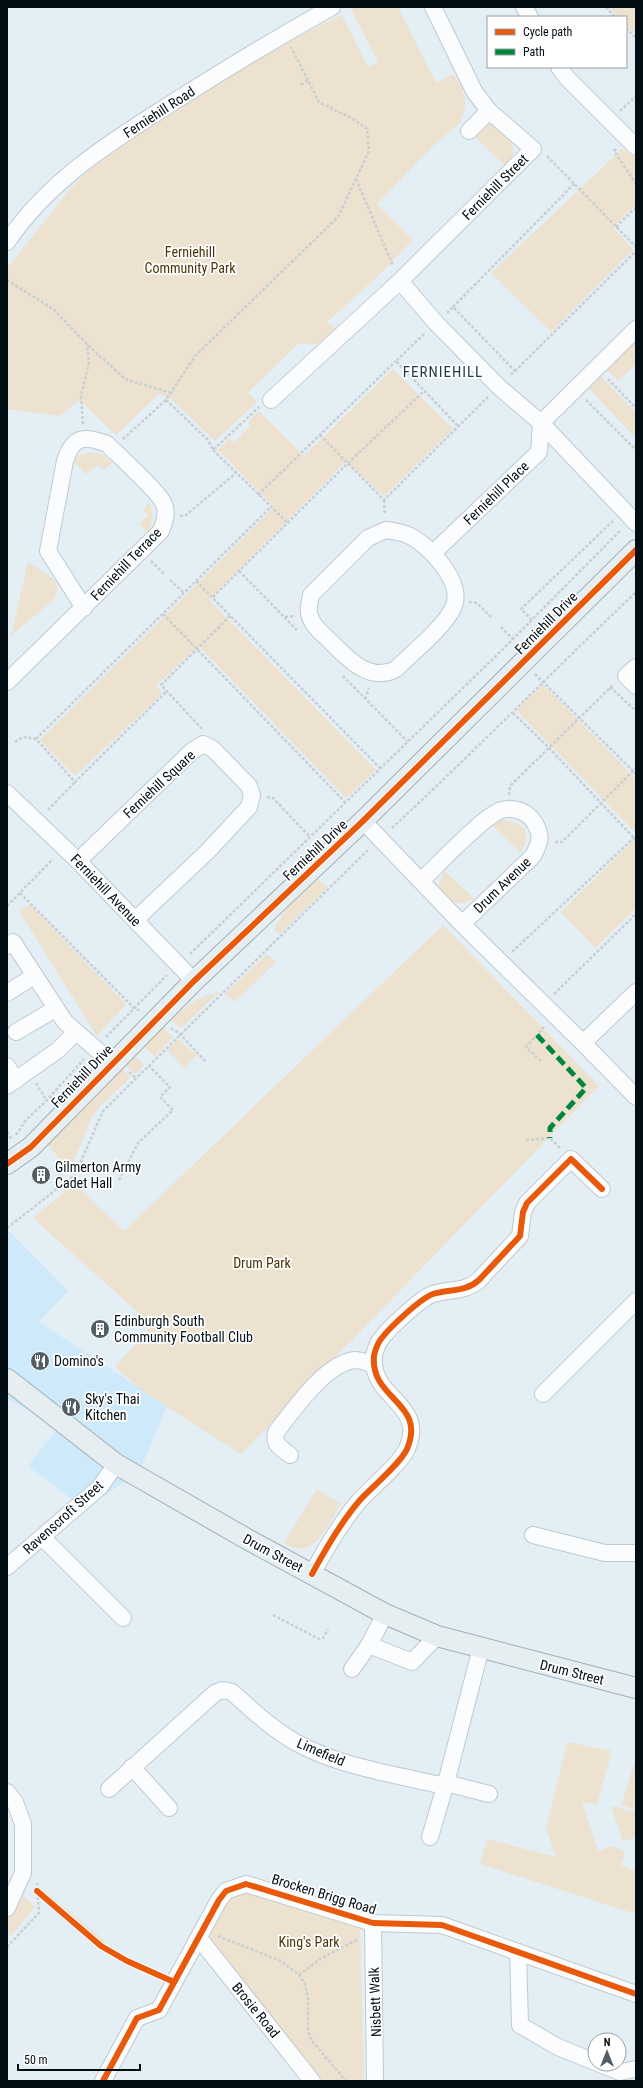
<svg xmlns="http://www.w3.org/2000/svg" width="643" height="2088" viewBox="0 0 643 2088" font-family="'Roboto Condensed',sans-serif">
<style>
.built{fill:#ceeafa}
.green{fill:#ede2d0}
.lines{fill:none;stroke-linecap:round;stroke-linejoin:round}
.minor-casing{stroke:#becad0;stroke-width:18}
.major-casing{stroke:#9fb0b8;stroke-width:22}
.path{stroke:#cacfd1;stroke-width:2.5;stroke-dasharray:3 2;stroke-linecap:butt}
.minor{stroke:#fbfcfe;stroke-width:16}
.major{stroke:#e6eef2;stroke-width:20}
.quiet{stroke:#00873e;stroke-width:5;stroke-dasharray:10 5;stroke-linecap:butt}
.cycleway-casing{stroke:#fff;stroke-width:8}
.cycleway{stroke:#e8590c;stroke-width:6}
.labels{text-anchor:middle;stroke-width:3.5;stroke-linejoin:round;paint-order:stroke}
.street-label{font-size:14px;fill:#030e14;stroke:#fff}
.park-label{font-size:14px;fill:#4d3408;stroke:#fff}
.poi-label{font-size:14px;fill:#030e14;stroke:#fff;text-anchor:start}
.neighbourhood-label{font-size:15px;letter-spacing:1px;fill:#1d3b4a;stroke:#fff}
</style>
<rect width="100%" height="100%" fill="#e3eef5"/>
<polygon class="built" points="9,1231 68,1291 39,1322 167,1406 139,1472 99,1499 86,1510 28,1466 58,1428 7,1398 7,1232"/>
<g class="green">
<polygon points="350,7 398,7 436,83 453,74 462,87 465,99 465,108 460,123 437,142 377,204 413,240 378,276 327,322 336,329 318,344 298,344 248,393 257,402 215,441 171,399 159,394 116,435 79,400 60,416 7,409 7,268 71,188 105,155 212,84 278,46 342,15 368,67 378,62"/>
<polygon points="609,7 636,7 636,35 626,24 626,17 619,17"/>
<path d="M490,124C510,130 513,136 513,156L505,166L472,134L480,127Z"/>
<polygon points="622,149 636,158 636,204 613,227 633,250 551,332 491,273"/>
<polygon points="636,337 636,364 618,381 605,368"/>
<polygon points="393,369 453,429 384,496 346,461 209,600 376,770 346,798 199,646 156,685 162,694 75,776 40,740 274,507 218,450 229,439 234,442 250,426 248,422 259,411 304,456"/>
<polygon points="600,376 636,413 636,438 588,388"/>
<polygon points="90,452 103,455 112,463 104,470 98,465 86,474 73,461 79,455"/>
<polygon points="150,502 153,518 148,533 139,524 148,515 143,510"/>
<polygon points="28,562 55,580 58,588 54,599 11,636"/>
<polygon points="543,684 636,779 636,833 516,710"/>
<path d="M500,820C523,821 533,831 521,853L492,825Z"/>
<polygon points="636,838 636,908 595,948 561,912"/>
<path d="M445,871L474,899C463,905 442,905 439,889C438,883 442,876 445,871Z"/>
<polygon points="317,879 328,887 279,934 274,929 289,905"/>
<polygon points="29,904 126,1004 97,1036 19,911"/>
<polygon points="443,925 599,1086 241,1454 144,1392 115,1367 152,1325 33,1218 74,1184 124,1231"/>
<polygon points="267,954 276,962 235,1002 225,994"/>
<path d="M219,992L181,1028L171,1020C186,1006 199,996 219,992Z"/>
<polygon points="160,1025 173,1037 155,1057 141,1044"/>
<polygon points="178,1039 197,1055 185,1068 167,1051"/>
<polygon points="134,1055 144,1065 135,1074 124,1064"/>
<polygon points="120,1068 131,1077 101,1105 92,1117 70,1170 46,1143"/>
<path d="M317,1489L341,1504C327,1525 314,1563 284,1543Z"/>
<polygon points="567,1742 612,1751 597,1805 582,1802 598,1851 612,1846 625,1852 621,1865 636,1871 636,1914 480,1864 487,1839 556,1857 546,1828"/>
<polygon points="636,1758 636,1810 621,1805"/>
<polygon points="611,1806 636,1812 636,1837 623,1842"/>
<polygon points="41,1888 105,1941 101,1946 41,1894"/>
<path d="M250,1892L358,1927L360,1932L364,2078L359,2081H323L205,1936C220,1908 217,1899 250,1892Z"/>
<polygon points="24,1896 35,1907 11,1936 7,1933 7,1920"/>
</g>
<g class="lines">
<defs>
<g id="minor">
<polyline points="524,7 530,17"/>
<polyline points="559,67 567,78 636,147"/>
<polyline points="469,131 489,111"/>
<path d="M7,242C51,177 118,137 183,96C232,65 282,35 332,7"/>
<polyline points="400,281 436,323 499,387 541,423 636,523"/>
<polyline points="271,400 400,281 533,149 489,111 474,91 433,7"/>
<path d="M386,530C394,531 402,532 410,536C430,546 463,582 454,606C446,626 411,654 396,669C370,683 348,659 331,642C322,633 311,625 309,613C308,606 310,601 311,595L368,538Z"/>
<polyline points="433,553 539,452 541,423 636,329"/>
<polyline points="636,667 626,676 636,686"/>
<path d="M7,682L161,531C164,523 168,513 164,504C160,493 118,455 107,444C84,435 73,436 65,461L48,551L84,608"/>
<polyline points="7,793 78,861 194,981"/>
<polyline points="363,821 462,924 583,1043 636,1097"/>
<polyline points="78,861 192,751 203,744 213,749 249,786 252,795 249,807 207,852 135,920"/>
<path d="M421,881C437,866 484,815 502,810C513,806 528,812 534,822C543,836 540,842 533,856L462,924"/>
<polyline points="7,946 13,942 65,1022 112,1063"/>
<polyline points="7,993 34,976"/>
<polyline points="16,1032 55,1009"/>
<polyline points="583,1043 636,992"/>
<polyline points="7,1066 16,1080"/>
<polyline points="7,1086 58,1050 76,1032"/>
<polyline points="543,1394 636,1301"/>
<path d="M290,1455C281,1448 273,1445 276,1432C294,1410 325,1363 355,1360C361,1360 368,1363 373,1364"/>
<polyline points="533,1535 605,1553 636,1553"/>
<polyline points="42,1537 123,1618"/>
<polyline points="7,1567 100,1487 116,1464"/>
<path d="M312,1574C326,1548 341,1522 360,1500C372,1487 400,1464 407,1449C427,1402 370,1400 374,1356C375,1351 378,1343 381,1339C389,1328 421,1298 433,1294C449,1289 466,1292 479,1280L520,1236L523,1212L527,1203L571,1159L602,1189"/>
<polyline points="369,1645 412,1662 437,1636"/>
<polyline points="352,1669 369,1645 385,1614"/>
<polyline points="132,1767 169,1808"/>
<path d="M109,1789L215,1693L223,1690L232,1692C252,1710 273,1730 297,1743C339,1766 388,1773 435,1784L446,1783L481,1648"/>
<polyline points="7,1792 15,1802 23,1824 23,1873 7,1908"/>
<polyline points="430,1837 446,1783 489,1794"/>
<polyline points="373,1923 375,2081"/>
<polyline points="199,1938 312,2081"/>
<polyline points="518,1952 520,2025 558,2047 595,2062"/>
<polyline points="600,2064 620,2072 636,2069"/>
<polyline points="103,2081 137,2018 159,2010 219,1900 226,1891 246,1884 373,1923 442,1925 636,1994"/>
</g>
<g id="major">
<polyline points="7,1164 31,1147 194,981 363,821 636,550"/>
<polyline points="7,1379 116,1464 247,1539 385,1614 437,1636 636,1688"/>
</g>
</defs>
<use href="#minor" class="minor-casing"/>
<use href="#major" class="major-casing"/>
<g class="path">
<polyline points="606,7 615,17"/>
<polyline points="626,28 636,38"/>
<polyline points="301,85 308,80"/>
<polyline points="620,111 636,96"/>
<polyline points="616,149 614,151 636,184"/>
<polyline points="547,156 636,247"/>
<polyline points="356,179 393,266"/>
<polyline points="616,227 636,207"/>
<polyline points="7,280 53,309 91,348 125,379 171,393"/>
<polyline points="453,307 574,184"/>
<polyline points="447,313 453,307 515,371 509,376"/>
<polyline points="424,334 396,361 458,426"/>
<polyline points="515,371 636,251"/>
<polyline points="608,379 636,408"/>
<polyline points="166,400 208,440 213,450 259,407"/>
<polyline points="586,400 636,450"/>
<polyline points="83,424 81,396 89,362 87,344"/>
<polyline points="320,435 384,500 488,397"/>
<polyline points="123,439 166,400 195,356 338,217 369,151 367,129 353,119 319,102 291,47"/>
<polyline points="213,450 288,523"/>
<polyline points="258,495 396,361"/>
<polyline points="384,500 385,515"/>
<polyline points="180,516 186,515 236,473"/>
<polyline points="151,561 165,575"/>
<polyline points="239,571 297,630"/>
<polyline points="170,580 184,593"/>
<polyline points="196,581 380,768"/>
<polyline points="213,597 347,464 424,391"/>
<polyline points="469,602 477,603 491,617"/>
<polyline points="163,614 345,802"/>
<polyline points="285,617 295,616"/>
<polyline points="532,620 521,609 614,520"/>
<polyline points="501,627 513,639"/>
<polyline points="535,674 636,774"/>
<polyline points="343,676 407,741"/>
<polyline points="610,687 636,711"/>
<polyline points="365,699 369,688"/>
<polyline points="513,713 549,748 636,840"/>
<polyline points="202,729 161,685 230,616"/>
<polyline points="36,739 271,507"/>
<polyline points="15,742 23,737 36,739 75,782 167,691"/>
<polyline points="7,748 8,747"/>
<polyline points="509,795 510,786 613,685"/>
<polyline points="267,797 273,798 310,837"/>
<polyline points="48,810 75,782"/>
<path d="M392,828C475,751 554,670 636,592"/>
<polyline points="555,842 562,842 636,768"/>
<polyline points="20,893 134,1008 141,1011"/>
<polyline points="7,906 53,859"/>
<polyline points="512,952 636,836"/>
<polyline points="190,954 504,648 621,530"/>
<polyline points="554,994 636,914"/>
<polyline points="171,1028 180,1034 206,1062"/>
<polyline points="106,1037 167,975"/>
<polyline points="541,1061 526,1047 544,1027"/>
<polyline points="129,1072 136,1078"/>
<polyline points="36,1083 47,1101"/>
<polyline points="7,1132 12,1140"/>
<polyline points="16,1135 26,1120 47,1100 84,1059"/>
<polyline points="526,1140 550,1138 560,1148"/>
<polyline points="119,1180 138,1143 173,1110 160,1097 170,1087 149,1066"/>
<polyline points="7,1228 75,1175 103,1111 369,849"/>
<polyline points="273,1615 319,1639 323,1638 328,1629"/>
<polyline points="218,1936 281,1961 299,1975 305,1984 308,1998 308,2032 312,2041 346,2081"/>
<polyline points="7,1947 39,1913 37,1883"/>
<polyline points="299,1975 320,1959 358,1939"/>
</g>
<use href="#minor" class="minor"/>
<use href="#major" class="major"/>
<polyline class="quiet" points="537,1035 586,1088 550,1128 550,1138"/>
<defs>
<g id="cycleway">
<polyline points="7,1164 31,1147 194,981 363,821 636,550"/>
<path d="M312,1574C326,1548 341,1522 360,1500C372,1487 400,1464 407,1449C427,1402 370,1400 374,1356C375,1351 378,1343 381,1339C389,1328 421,1298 433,1294C449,1289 466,1292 479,1280L520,1236L523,1212L527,1203L571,1159L602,1189"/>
<polyline points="37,1891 101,1946 127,1961 174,1982"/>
<polyline points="103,2081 137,2018 159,2010 219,1900 226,1891 246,1884 373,1923 442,1925 636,1994"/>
</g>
</defs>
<use href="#cycleway" class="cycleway-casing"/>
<use href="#cycleway" class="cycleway"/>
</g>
<defs>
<symbol id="building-disc" viewBox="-11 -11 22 22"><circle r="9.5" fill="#515c63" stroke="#fff"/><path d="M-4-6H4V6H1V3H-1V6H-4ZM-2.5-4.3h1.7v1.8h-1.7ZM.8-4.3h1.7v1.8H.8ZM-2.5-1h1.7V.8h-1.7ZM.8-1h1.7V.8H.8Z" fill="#fff"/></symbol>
<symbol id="restaurant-disc" viewBox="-11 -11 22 22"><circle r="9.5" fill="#515c63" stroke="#fff"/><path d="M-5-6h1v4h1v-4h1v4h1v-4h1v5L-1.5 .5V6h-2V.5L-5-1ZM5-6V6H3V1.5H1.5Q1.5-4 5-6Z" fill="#fff"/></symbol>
</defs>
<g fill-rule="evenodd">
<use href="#building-disc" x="30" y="1164" width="22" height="22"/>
<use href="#building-disc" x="89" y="1318" width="22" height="22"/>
<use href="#restaurant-disc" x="29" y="1350" width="22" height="22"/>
<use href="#restaurant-disc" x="60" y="1396" width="22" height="22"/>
</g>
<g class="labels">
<g class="street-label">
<text transform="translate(159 112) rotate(-33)" y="5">Ferniehill Road</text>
<text transform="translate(495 187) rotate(-45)" y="5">Ferniehill Street</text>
<text transform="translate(496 493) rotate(-44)" y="5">Ferniehill Place</text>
<text transform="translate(126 564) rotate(-46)" y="5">Ferniehill Terrace</text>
<text transform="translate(546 623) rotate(-45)" y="5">Ferniehill Drive</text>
<text transform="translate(159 784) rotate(-43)" y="5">Ferniehill Square</text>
<text transform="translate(315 850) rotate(-43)" y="5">Ferniehill Drive</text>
<text transform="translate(502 885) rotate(-44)" y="5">Drum Avenue</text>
<text transform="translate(106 890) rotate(46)" y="5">Ferniehill Avenue</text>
<text transform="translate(82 1076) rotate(-46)" y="5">Ferniehill Drive</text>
<text transform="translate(63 1517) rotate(-42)" y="5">Ravenscroft Street</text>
<text transform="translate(273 1553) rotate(28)" y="5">Drum Street</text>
<text transform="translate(572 1672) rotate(14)" y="5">Drum Street</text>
<text transform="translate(321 1752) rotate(23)" y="5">Limefield</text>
<text transform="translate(324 1894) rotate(17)" y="5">Brocken Brigg Road</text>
<text transform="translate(375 2002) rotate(-92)" y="5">Nisbett Walk</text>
<text transform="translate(256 2010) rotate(51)" y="5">Brosie Road</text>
</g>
<g class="park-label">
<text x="190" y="257">Ferniehill<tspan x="190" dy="16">Community Park</tspan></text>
<text x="262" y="1268">Drum Park</text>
<text x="309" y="1947">King's Park</text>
</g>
<g class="poi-label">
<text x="55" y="1172">Gilmerton Army<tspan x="55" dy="16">Cadet Hall</tspan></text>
<text x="114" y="1326">Edinburgh South<tspan x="114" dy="16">Community Football Club</tspan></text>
<text x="54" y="1366">Domino's</text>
<text x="85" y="1404">Sky's Thai<tspan x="85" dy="16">Kitchen</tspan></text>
</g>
<g class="neighbourhood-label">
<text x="443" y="377">FERNIEHILL</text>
</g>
</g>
<rect width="643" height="2088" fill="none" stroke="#030e14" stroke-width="16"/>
<rect x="487" y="16" width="140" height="52" fill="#ffffff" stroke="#9a9fa1"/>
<rect x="495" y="29" width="20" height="6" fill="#e8590c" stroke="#9a9fa1"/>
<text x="523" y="36" font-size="12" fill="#030e14">Cycle path</text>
<rect x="495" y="49" width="20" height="6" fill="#00873e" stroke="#9a9fa1"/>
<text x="523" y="56" font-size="12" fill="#030e14">Path</text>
<g transform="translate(607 2052)"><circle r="19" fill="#ffffff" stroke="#9a9fa1"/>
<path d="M0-3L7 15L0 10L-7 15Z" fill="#515c63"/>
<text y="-6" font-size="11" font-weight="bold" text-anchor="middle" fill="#030e14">N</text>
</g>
<path d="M18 2064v6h122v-6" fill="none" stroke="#030e14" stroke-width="2"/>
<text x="24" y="2064" font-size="12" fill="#030e14" stroke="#ffffff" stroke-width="3" paint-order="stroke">50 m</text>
</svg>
